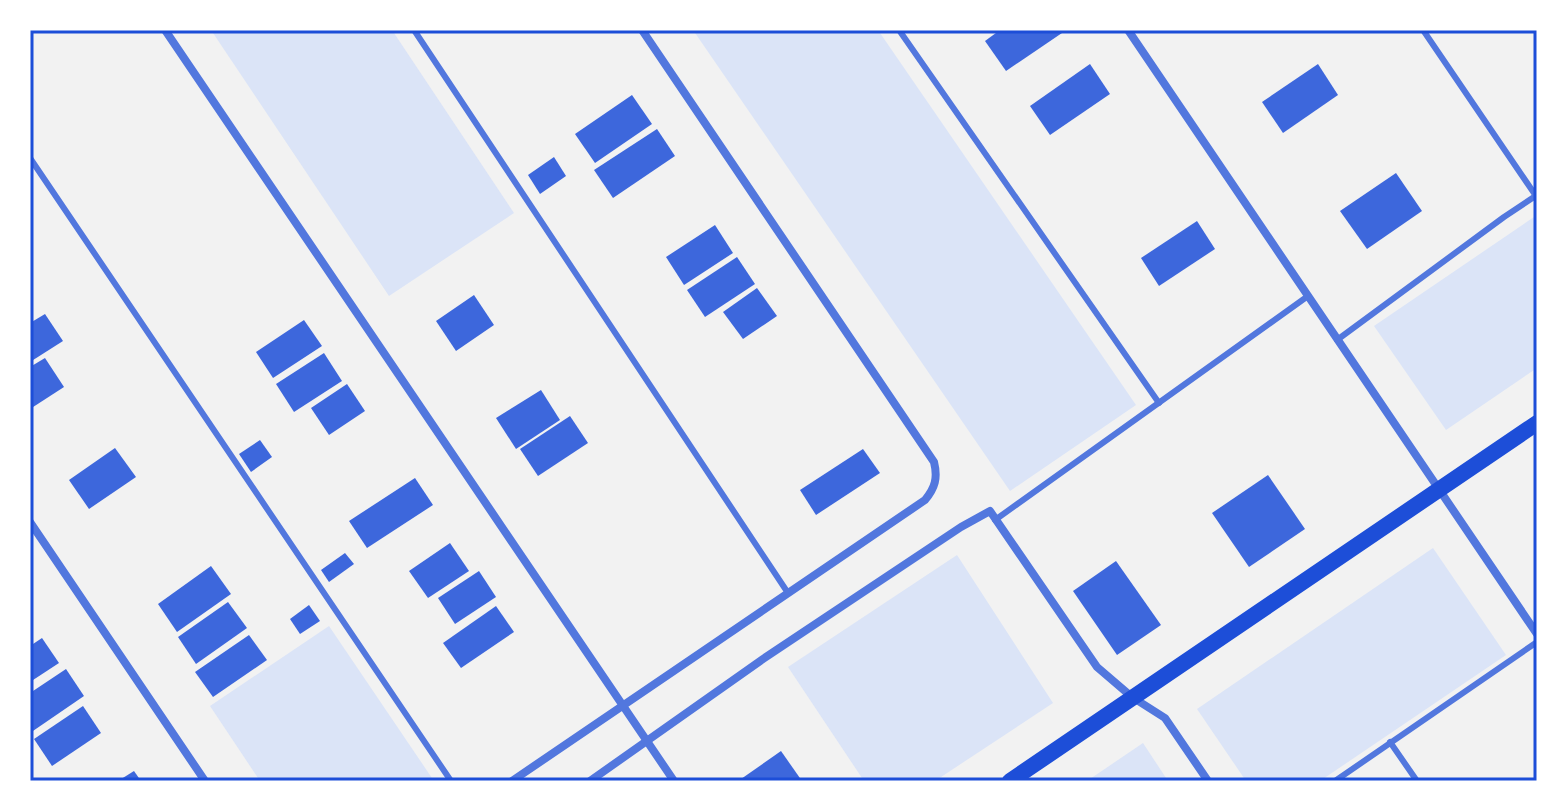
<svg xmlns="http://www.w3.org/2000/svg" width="1567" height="811" viewBox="0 0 1567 811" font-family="'Golos Text',sans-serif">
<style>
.green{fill:#dbe4f7}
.building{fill:#3d67dc}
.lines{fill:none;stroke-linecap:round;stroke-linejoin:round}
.service{stroke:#5277de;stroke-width:6}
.minor{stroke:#5277de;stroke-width:8}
.secondary{stroke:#1d4ed8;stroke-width:16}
.neatline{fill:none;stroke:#1d4ed8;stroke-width:3}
</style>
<rect width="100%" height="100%" fill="#f2f2f2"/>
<g class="green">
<polygon points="211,30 392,30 514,213 389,296"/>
<polygon points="693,30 878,30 1136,405 1010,491"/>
<polygon points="1537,215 1537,368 1446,430 1374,326"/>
<polygon points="1433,548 1506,655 1320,781 1246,781 1197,709"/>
<polygon points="957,555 1053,703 935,781 864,781 788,667"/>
<polygon points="329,626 434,781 260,781 210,706"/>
<polygon points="1143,743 1168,781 1087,781"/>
</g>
<g class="building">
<polygon points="1000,30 1060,30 1062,33 1006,71 985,41"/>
<polygon points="1090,64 1110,94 1050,135 1030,106"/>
<polygon points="1318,64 1338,95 1283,133 1262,102"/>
<polygon points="632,95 652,124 595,163 575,134"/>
<polygon points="657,129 675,156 613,198 594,170"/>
<polygon points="554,157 566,176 540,194 528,175"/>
<polygon points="1396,173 1422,211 1367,249 1340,211"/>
<polygon points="1197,221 1215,249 1159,286 1141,258"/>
<polygon points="715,225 733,253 684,285 666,257"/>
<polygon points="737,257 755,284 705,317 687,290"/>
<polygon points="757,288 777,316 743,339 723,312"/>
<polygon points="474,295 494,325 456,351 436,321"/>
<polygon points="45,314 63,341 30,362 30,323"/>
<polygon points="304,320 322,346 273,378 256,352"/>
<polygon points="324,353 342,381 294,412 276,384"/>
<polygon points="45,358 64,387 30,409 30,367"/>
<polygon points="347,384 365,411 329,435 311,408"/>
<polygon points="541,390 560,420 516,449 496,418"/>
<polygon points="570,416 588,443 538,476 520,449"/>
<polygon points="260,440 272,457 251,472 239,454"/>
<polygon points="115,448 136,477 89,509 69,480"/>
<polygon points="863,449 880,473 816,515 800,490"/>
<polygon points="1268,475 1305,529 1249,567 1212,513"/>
<polygon points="415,478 433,505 367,548 349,521"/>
<polygon points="450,543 469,571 428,598 409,571"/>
<polygon points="345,553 354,564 329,582 321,570"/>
<polygon points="1116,561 1161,625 1117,655 1073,591"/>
<polygon points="211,566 231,594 177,632 158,604"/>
<polygon points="479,571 496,597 455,624 438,598"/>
<polygon points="228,602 247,628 196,664 178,637"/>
<polygon points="309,605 320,621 300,634 290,619"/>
<polygon points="496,606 514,632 461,668 443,643"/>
<polygon points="249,635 267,660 213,697 195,672"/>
<polygon points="42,638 59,663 30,682 30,646"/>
<polygon points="66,669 84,696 30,733 30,693"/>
<polygon points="83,706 101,733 52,766 34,739"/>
<polygon points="781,751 802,781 742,781 741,779"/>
<polygon points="134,771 141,781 118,781"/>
</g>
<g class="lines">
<g class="service">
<polyline points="414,30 788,593"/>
<polyline points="899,30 1159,403"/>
<polyline points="1423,30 1536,196"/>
<polyline points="30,158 451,781"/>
<polyline points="1337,340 1504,217 1537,195"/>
<polyline points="995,520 1308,296"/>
<polyline points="1390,742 1417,781"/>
<polyline points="1335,781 1537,642"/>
</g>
<g class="minor">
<polyline points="165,30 674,781"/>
<polyline points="1128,30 1537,634"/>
<polyline points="30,522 205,781"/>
<path d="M512,781L925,500C935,488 938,478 934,462L642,30"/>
<polyline points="590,781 763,659 961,527 990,511 1097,667 1132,697 1165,718 1208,781"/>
</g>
<polyline class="secondary" points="1010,781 1537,423"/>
</g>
<rect width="1567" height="811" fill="none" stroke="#ffffff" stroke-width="64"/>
<rect x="32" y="32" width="1503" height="747" class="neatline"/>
</svg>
